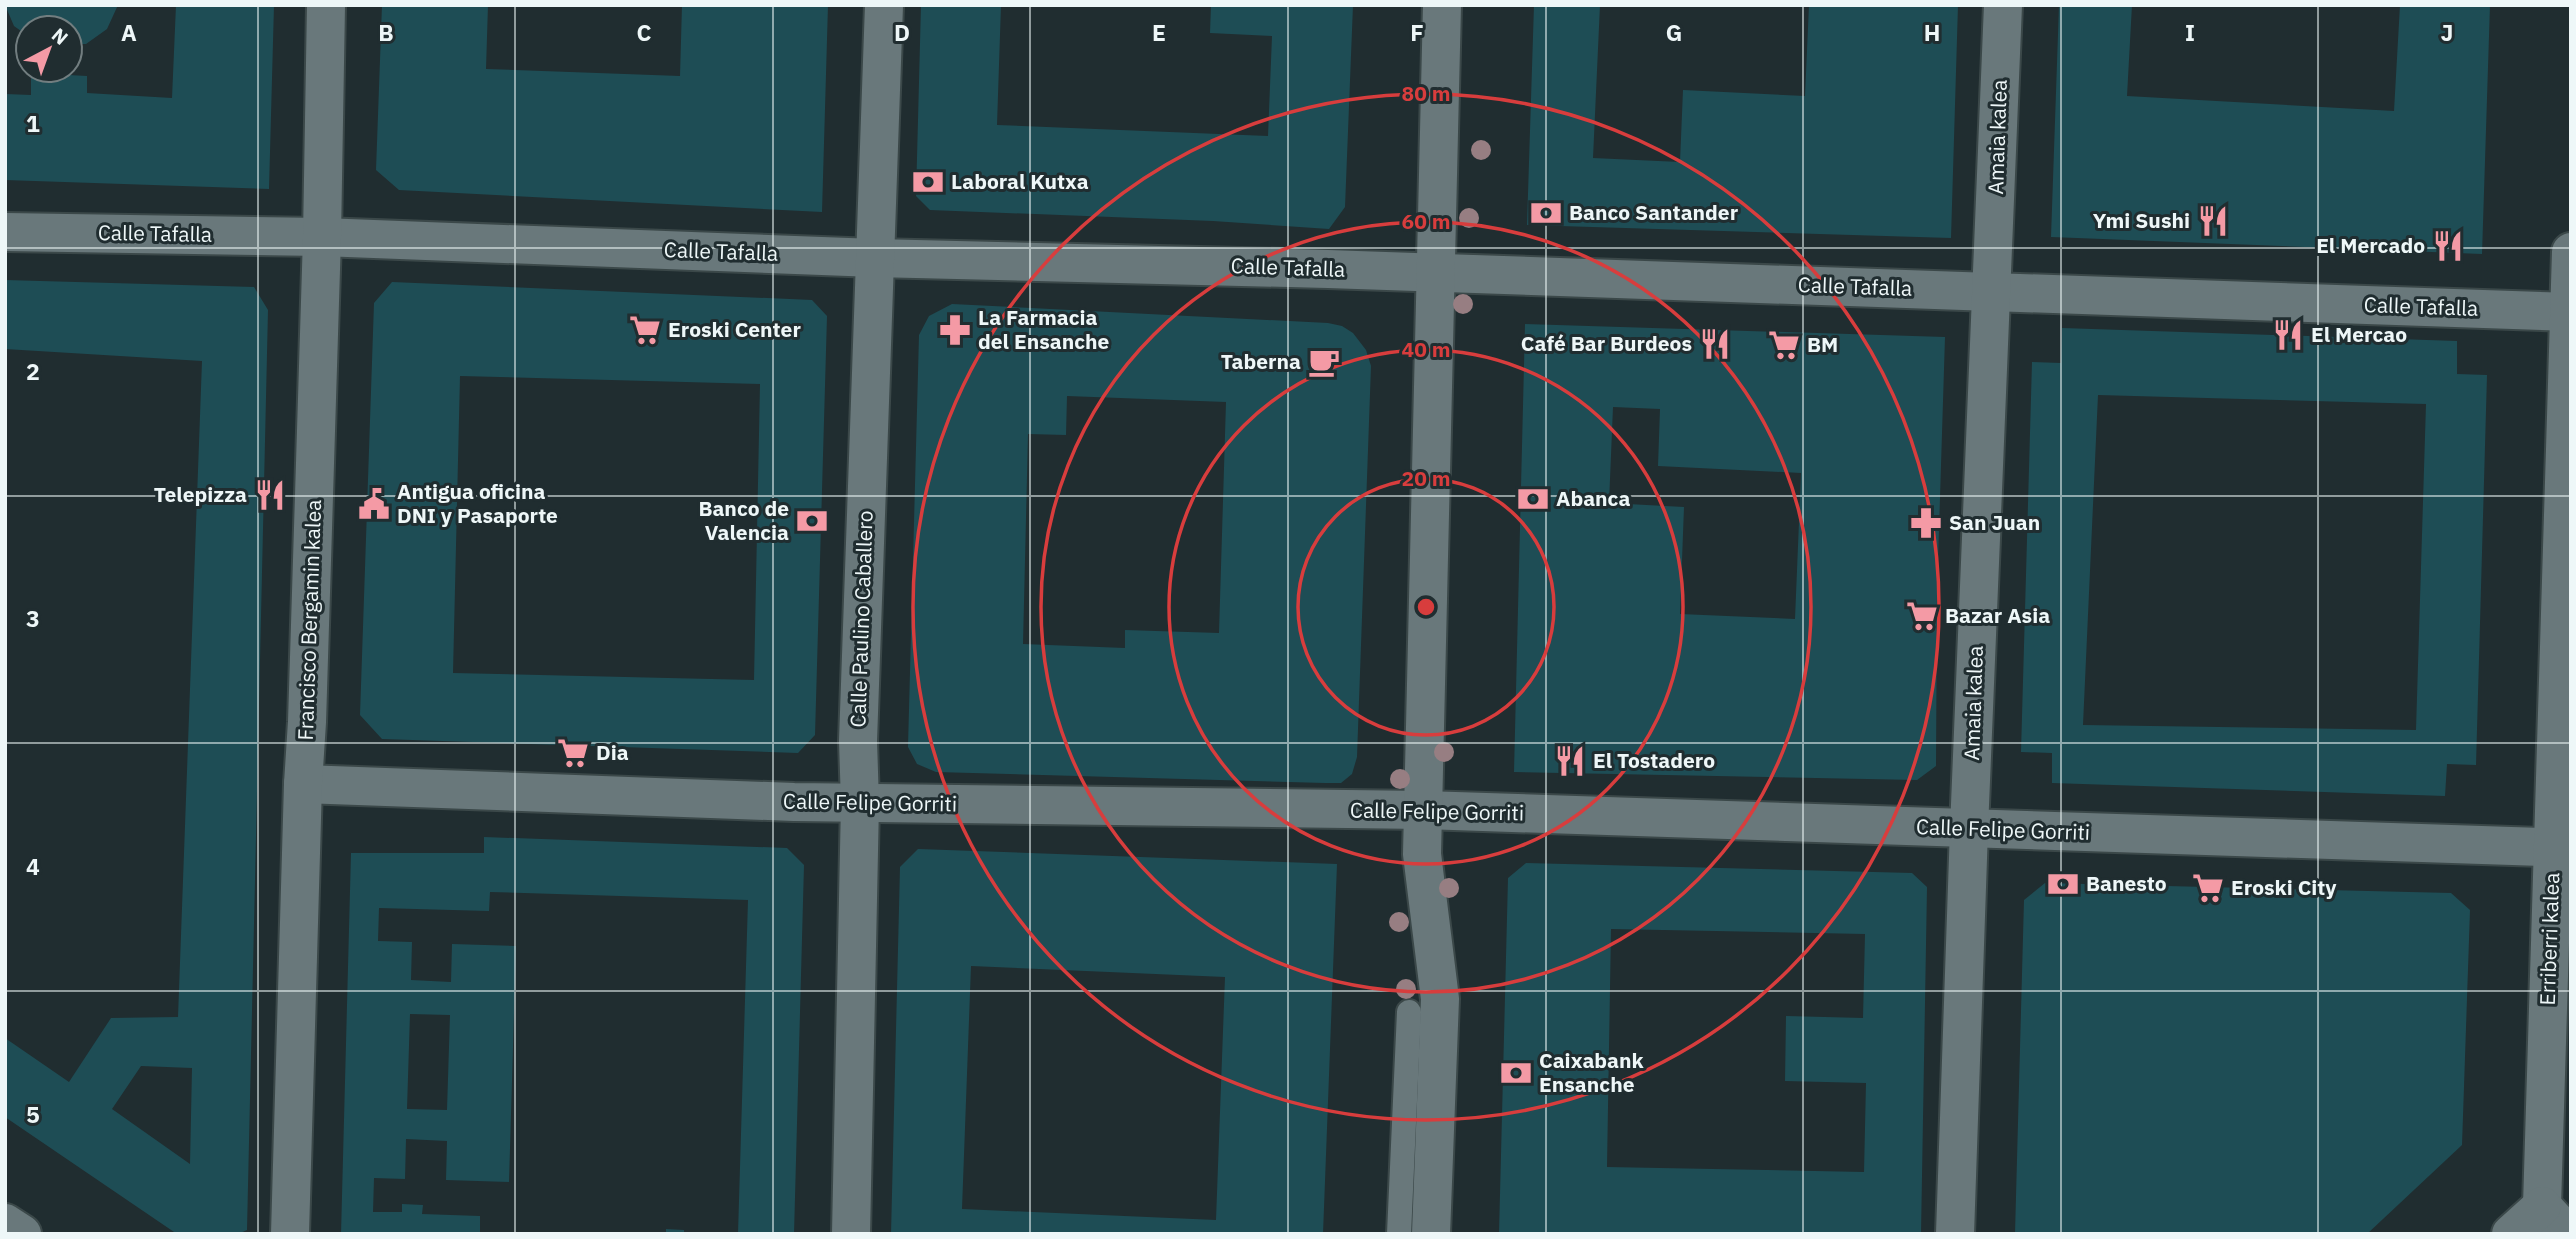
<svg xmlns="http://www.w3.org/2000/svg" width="2576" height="1239" viewBox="0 0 2576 1239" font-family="'IBM Plex Sans',sans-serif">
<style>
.building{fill:#1e4d55;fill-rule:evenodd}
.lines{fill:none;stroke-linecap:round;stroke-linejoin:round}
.lane-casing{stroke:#3b4849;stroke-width:28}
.street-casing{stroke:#3b4849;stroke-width:42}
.secondary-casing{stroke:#3b4849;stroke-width:42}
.lane{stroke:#69787b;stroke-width:24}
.street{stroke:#69787b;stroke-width:38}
.secondary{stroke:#69787b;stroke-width:38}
.tree{fill:#977e82}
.grid{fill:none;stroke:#eef7f8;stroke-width:2;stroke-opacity:0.55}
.ring{fill:none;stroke:#d83d3d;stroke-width:3.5}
.labels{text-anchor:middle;stroke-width:6;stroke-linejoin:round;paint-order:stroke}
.street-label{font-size:21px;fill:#eef7f8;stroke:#202d30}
.poi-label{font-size:21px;font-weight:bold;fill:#eef7f8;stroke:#202d30;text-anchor:start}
.grid-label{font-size:23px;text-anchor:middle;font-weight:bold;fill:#eef7f8;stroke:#202d30;stroke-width:6;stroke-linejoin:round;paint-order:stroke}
.centre{fill:#d83d3d;stroke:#202d30;stroke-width:3.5}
.ring-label{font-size:21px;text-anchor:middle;font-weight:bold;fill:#d83d3d;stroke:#202d30;stroke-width:6;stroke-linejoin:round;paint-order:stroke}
</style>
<rect width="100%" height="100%" fill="#202d30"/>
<g class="building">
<polygon points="5,5 118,5 107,29 86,44 70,44 70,28 28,28 28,36 14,26"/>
<polygon points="176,5 274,5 269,189 5,180 5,94 31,95 31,73 87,76 87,93 172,98"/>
<polygon points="382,5 488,5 486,69 680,76 682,5 828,5 822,212 399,190 376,170"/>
<polygon points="921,5 1001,5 997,125 1268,136 1272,36 1210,33 1211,5 1353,5 1345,207 1329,229 1213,221 930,210 916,196"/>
<polygon points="1534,5 1600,5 1593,158 1680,162 1683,90 1805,96 1809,5 1958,5 1951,238 1527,225"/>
<polygon points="2059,5 2132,5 2127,96 2394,111 2400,5 2490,5 2482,254 2051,237"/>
<path d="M5,280L254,287L268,310L247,1230L238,1234H177L5,1117V1038L69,1082L111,1018L178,1017L202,361L5,349ZM141,1066L192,1068L190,1164L112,1109Z"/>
<path d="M392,282L812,300L827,316L815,735L798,753L382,739L360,715L374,303ZM460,376L760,384L754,680L453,673Z"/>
<path d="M952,304L1328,323L1342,326L1353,333L1366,350L1371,366L1357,757L1352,774L1341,783H1325L936,772L917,764L908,747L919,335L929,316ZM1067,396L1226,402L1219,633L1125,630V648L1023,644L1028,434L1066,435Z"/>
<path d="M1525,324L1945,337L1937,594L1936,766L1917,780L1514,772ZM1613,407L1660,409L1658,466L1801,473L1795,619L1680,614L1684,507L1609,503Z"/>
<path d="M2062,328L2457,341V374L2487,375L2476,765L2447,764L2445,796L2052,783V753L2021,752L2032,362L2061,363ZM2098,395L2426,404L2416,730L2083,725Z"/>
<path d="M484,837L787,848L804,865L794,1234H738L748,900L490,892L489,911L379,908L378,941L412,942L411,980L451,982L452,944L516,946L509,1182L446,1180L447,1141L406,1139L405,1179L374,1178L373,1212H402V1204L423,1205L422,1214L480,1216V1234H341L351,853H484ZM410,1014L450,1015L447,1110L407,1109Z"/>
<path d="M918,849L1337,864L1323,1234H891L900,867ZM971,966L1225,977L1216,1220L962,1209Z"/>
<path d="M1526,863L1912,873L1927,887L1921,1234H1499L1508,878ZM1611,929L1865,934L1863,1018L1786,1016L1785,1081L1866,1083L1864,1172L1607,1167Z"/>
<polygon points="2045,883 2451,893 2470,910 2462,1145 2367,1234 2015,1234 2024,900"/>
<polygon points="666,1229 684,1230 684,1234 666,1234"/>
</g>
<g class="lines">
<defs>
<polyline id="lane" points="1399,1234 1409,1012"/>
<g id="street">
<polyline points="5,232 322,237 875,258 1328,269 2571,312"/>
<polyline points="303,784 794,802 1424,810 2571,848"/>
<polyline points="2542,1206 2571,252"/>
<polyline points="2542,1206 2568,1234"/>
<polyline points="290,1234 303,784 307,722 322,237 326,5"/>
<polyline points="851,1234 860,803 858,741 884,5"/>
<polyline points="1431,1234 1440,999 1422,854 1442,5"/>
<polyline points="1955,1234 1969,829 2003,5"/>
<polyline points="2511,1234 2542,1206"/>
</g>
<polyline id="secondary" points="5,1223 22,1234"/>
</defs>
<use href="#lane" class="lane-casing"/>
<use href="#street" class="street-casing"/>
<use href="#secondary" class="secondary-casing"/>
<use href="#lane" class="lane"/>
<use href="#street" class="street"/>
<use href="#secondary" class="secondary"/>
</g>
<g class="tree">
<circle cx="1481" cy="150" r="10"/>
<circle cx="1469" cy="218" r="10"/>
<circle cx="1463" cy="304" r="10"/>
<circle cx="1444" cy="752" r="10"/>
<circle cx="1400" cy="779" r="10"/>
<circle cx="1449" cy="888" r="10"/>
<circle cx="1399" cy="922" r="10"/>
<circle cx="1406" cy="989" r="10"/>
</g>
<path class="grid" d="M258,5V1234M515,5V1234M773,5V1234M1030,5V1234M1288,5V1234M1546,5V1234M1803,5V1234M2061,5V1234M2318,5V1234M5,248H2571M5,496H2571M5,743H2571M5,991H2571"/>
<g class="ring">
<circle cx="1426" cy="607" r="128"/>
<circle cx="1426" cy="607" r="257"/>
<circle cx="1426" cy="607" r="385"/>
<circle cx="1426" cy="607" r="513"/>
</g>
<defs>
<symbol id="bank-bare" viewBox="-9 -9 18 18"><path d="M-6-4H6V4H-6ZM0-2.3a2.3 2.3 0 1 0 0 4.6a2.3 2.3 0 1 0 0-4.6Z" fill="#f49aa5" stroke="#202d30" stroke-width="2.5" paint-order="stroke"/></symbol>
<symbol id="restaurant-bare" viewBox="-9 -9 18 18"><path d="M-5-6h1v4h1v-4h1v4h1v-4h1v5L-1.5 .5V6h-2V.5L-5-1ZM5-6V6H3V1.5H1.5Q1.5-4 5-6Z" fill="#f49aa5" stroke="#202d30" stroke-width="2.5" paint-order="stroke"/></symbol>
<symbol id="supermarket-bare" viewBox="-9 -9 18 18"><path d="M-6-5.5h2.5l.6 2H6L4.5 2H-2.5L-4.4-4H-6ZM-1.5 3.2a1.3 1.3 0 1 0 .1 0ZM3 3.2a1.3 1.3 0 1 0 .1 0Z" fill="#f49aa5" stroke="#202d30" stroke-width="2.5" paint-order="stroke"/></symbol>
<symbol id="pharmacy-bare" viewBox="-9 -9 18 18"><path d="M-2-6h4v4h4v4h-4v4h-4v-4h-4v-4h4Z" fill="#f49aa5" stroke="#202d30" stroke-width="2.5" paint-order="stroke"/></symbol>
<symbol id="cafe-bare" viewBox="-9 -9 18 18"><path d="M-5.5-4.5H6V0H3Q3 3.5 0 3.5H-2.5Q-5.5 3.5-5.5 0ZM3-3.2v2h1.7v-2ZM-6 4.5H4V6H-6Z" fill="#f49aa5" stroke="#202d30" stroke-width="2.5" paint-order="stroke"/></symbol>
<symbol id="civic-bare" viewBox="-9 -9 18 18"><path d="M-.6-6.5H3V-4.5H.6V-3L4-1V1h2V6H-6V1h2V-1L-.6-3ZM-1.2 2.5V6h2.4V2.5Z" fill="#f49aa5" stroke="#202d30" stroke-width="2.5" paint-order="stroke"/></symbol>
</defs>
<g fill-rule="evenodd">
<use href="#bank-bare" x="906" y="160" width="44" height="44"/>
<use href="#bank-bare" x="1524" y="191" width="44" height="44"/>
<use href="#restaurant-bare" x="2191" y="199" width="44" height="44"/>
<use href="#restaurant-bare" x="2426" y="224" width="44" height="44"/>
<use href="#supermarket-bare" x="623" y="308" width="44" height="44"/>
<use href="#pharmacy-bare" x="933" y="308" width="44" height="44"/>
<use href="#restaurant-bare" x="2266" y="313" width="44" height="44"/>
<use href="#restaurant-bare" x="1693" y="322" width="44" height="44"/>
<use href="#supermarket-bare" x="1762" y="323" width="44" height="44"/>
<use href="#cafe-bare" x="1302" y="340" width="44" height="44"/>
<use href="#restaurant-bare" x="248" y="473" width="44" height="44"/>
<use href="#bank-bare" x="1511" y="477" width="44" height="44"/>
<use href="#civic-bare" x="352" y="482" width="44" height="44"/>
<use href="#bank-bare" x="790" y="499" width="44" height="44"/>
<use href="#pharmacy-bare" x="1904" y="501" width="44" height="44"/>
<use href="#supermarket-bare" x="1900" y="594" width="44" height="44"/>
<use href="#supermarket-bare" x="551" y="731" width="44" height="44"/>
<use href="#restaurant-bare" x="1548" y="739" width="44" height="44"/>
<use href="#bank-bare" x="2041" y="862" width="44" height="44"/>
<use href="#supermarket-bare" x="2186" y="866" width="44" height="44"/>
<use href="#bank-bare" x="1494" y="1051" width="44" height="44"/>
</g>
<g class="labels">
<g class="street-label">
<text transform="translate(1998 137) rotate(-88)" y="7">Amaia kalea</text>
<text transform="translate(155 234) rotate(1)" y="7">Calle Tafalla</text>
<text transform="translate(721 252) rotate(2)" y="7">Calle Tafalla</text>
<text transform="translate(1288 268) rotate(2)" y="7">Calle Tafalla</text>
<text transform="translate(1855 287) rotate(2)" y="7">Calle Tafalla</text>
<text transform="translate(2421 307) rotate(2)" y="7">Calle Tafalla</text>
<text transform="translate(862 619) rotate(-88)" y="7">Calle Paulino Caballero</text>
<text transform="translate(310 620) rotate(-88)" y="7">Francisco Bergamin kalea</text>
<text transform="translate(1974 703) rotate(-88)" y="7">Amaia kalea</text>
<text transform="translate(870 803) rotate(1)" y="7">Calle Felipe Gorriti</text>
<text transform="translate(1437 812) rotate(1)" y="7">Calle Felipe Gorriti</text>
<text transform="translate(2003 830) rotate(2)" y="7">Calle Felipe Gorriti</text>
<text transform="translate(2550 939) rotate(-88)" y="7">Erriberri kalea</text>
</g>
<g class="poi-label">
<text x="951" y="189">Laboral Kutxa</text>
<text x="1569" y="220">Banco Santander</text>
<text x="2190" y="228" text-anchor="end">Ymi Sushi</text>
<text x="2425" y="253" text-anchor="end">El Mercado</text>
<text x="978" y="325">La Farmacia<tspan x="978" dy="24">del Ensanche</tspan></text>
<text x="668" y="337">Eroski Center</text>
<text x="2311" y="342">El Mercao</text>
<text x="1692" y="351" text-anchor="end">Café Bar Burdeos</text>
<text x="1807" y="352">BM</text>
<text x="1301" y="369" text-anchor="end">Taberna</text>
<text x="397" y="499">Antigua oficina<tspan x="397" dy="24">DNI y Pasaporte</tspan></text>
<text x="247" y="502" text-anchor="end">Telepizza</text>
<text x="1556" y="506">Abanca</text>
<text x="789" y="516" text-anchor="end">Banco de<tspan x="789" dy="24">Valencia</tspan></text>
<text x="1949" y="530">San Juan</text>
<text x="1945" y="623">Bazar Asia</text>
<text x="596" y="760">Dia</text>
<text x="1593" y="768">El Tostadero</text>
<text x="2086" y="891">Banesto</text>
<text x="2231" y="895">Eroski City</text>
<text x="1539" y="1068">Caixabank<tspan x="1539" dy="24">Ensanche</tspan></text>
</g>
</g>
<g class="grid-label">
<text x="129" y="41">A</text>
<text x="386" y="41">B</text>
<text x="644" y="41">C</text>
<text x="902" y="41">D</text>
<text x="1159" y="41">E</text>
<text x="1417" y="41">F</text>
<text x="1674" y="41">G</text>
<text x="1932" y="41">H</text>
<text x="2190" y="41">I</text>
<text x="2447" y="41">J</text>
<text x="33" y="132">1</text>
<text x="33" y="380">2</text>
<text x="33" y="627">3</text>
<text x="33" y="875">4</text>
<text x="33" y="1123">5</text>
</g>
<circle cx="1426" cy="607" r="10" class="centre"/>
<g class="ring-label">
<text x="1426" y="101">80 m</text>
<text x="1426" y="229">60 m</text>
<text x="1426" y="357">40 m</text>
<text x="1426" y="486">20 m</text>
</g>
<rect width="2576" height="1239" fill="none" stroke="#eef7f8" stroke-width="14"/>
<g transform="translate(49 49) rotate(41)"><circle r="33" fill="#202d30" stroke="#727e80" stroke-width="2"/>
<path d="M0-5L12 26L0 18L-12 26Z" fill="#f49aa5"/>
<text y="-10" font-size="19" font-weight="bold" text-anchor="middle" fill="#eef7f8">N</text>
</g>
</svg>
